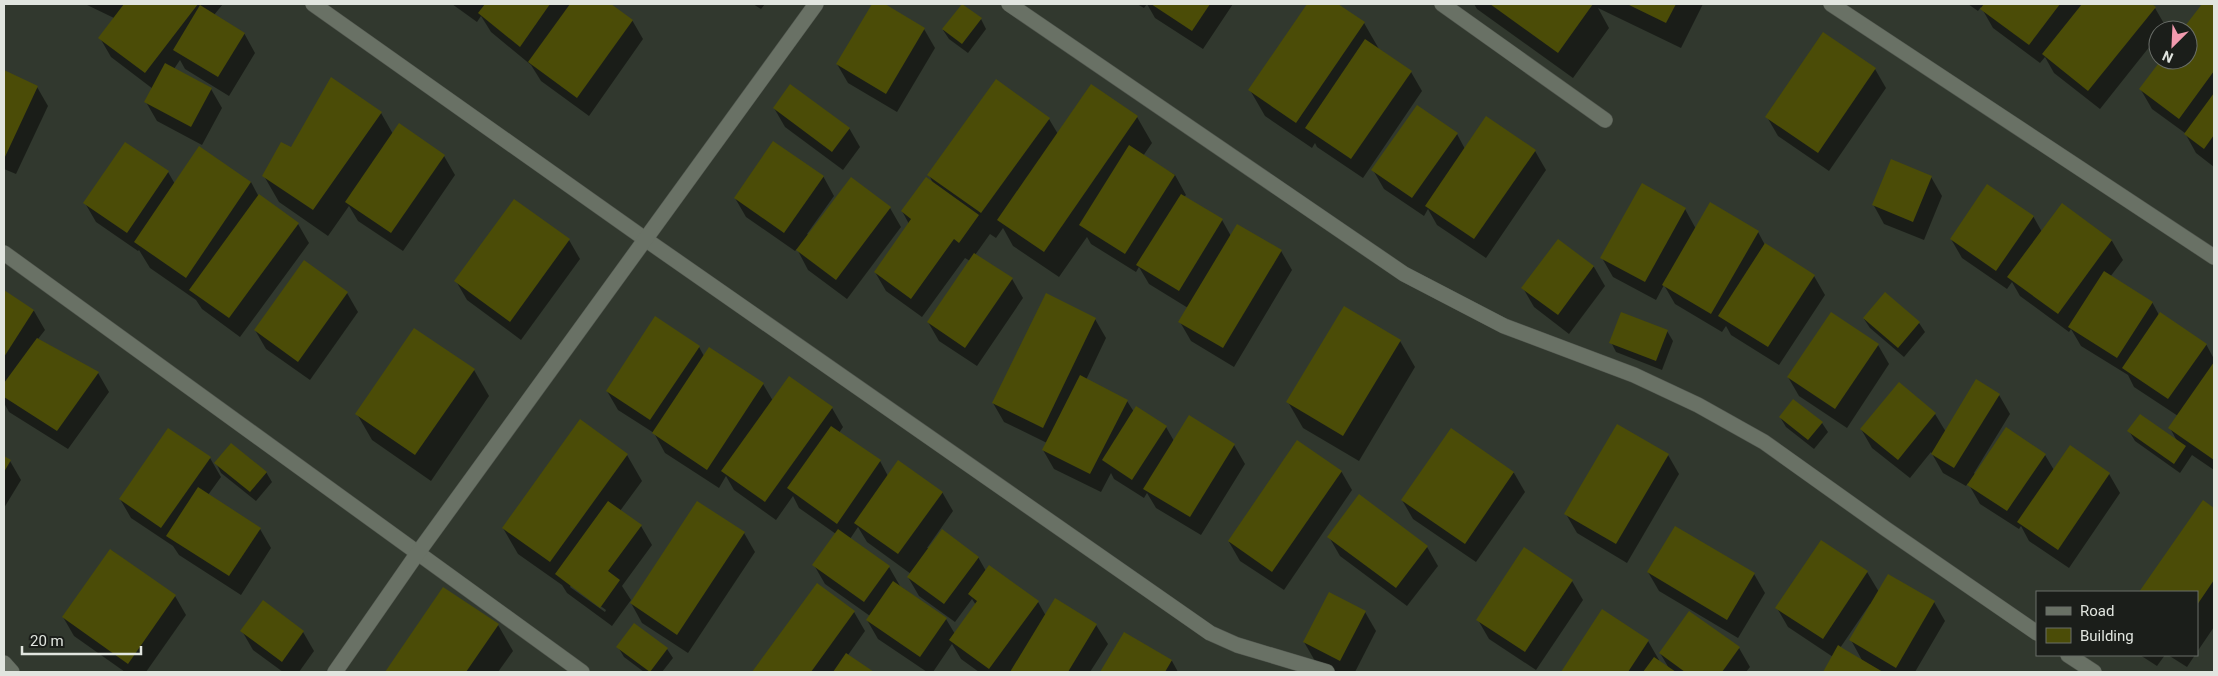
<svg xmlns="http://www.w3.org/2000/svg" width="2218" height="676" viewBox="0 0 2218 676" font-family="Roboto,sans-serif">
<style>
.shadow{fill:#0007;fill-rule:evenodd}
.building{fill:#4b4c07}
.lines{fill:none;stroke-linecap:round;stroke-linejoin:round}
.minor-casing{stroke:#51564e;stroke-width:16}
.minor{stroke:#697165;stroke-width:15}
</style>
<rect width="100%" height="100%" fill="#31382e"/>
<g class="shadow">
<polygon points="85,4 223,4 214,15 244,33 255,53 229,96 185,69 180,60 174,69 211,89 222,108 202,145 157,121 146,102 153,89 111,57 100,38 114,18"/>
<polygon points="452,4 609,4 632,20 643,39 589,116 541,81 531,65 491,32 481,16 477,22"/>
<polygon points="753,4 765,4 761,9"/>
<polygon points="873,4 883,4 924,29 935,48 897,112 848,83 837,64"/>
<polygon points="1137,4 1233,4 1203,49 1155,18 1147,4 1144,8"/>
<polygon points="1308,4 1336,4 1364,23 1379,49 1411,72 1422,91 1363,178 1317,147 1315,143 1312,148 1265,116 1250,90"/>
<polygon points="1474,4 1703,4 1681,48 1598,8 1609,28 1573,78 1477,9"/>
<polygon points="1968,4 2150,4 2155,8 2166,27 2163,30 2158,30 2158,36 2100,109 2054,73 2045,57 2040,63 1993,28 1981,7 1978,11"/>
<polygon points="2203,4 2214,4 2214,167 2196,153 2185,133 2152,109 2141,90 2162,60 2188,60 2188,30 2184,30"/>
<polygon points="981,19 986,29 968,53 949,39 943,30"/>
<polygon points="1875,69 1886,88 1829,171 1778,136 1767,117"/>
<polygon points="4,71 37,87 48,106 16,174 4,169"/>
<polygon points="774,108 849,128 860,147 843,170 785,127"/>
<polygon points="381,113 393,134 444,156 455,175 403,251 358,221 349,206 328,236 279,202 264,176 292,148"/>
<polygon points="1137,117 1152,143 1143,156 1175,175 1186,195 1184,197 1222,220 1231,236 1281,251 1292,270 1234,367 1191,341 1180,322 1188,308 1149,284 1139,267 1136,272 1091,244 1087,237 1059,277 1013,246 1003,228 996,238 990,234 975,255 1012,279 1023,298 977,366 939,341 928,322 970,261 965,258 922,317 886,291 875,272 909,224 902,211 934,185 929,175 1049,119 1058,134"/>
<polygon points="1457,134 1465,149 1535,151 1546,170 1486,258 1437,225 1428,209 1424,216 1384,189 1373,170"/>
<polygon points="168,172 175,184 251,182 259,197 298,224 309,243 240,337 202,309 196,300 150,268 139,250 138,251 96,222 85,203"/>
<polygon points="823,176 834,196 807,234 809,235 852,179 890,208 901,227 847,299 808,270 797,249 795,251 746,217 735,198"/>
<polygon points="1931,177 1942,196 1924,240 1884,224 1873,204"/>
<polygon points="2062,205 2112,241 2123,260 2110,277 2152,302 2159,315 2206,344 2214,359 2214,470 2192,455 2180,473 2135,441 2129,431 2177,441 2170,428 2178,416 2134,387 2128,375 2081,346 2071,329 2069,332 2020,296 2012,282 2007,289 1962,258 1951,239 2033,216 2042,232"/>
<polygon points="1685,209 1696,229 1758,232 1765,245 1814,276 1825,295 1779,365 1731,335 1726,326 1722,332 1675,304 1664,285 1656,300 1613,277 1602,258"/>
<polygon points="569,240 580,259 521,340 467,300 456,281"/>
<polygon points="1558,241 1594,267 1605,286 1569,334 1534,307 1523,288"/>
<polygon points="4,291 34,311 45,330 38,339 98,373 109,392 68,449 9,412 4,403"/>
<polygon points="347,293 358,312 310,380 266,349 255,330"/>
<polygon points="1095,319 1106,338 1086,380 1127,401 1134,412 1166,427 1174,441 1234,445 1245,464 1201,535 1156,508 1147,493 1144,498 1114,479 1111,473 1101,492 1054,469 1043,450 1047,443 1004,422 993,403"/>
<polygon points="1864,319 1919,323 1925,332 1904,357 1870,328"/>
<polygon points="1667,331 1673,341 1662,370 1616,352 1611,342"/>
<polygon points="1400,341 1415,367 1359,461 1303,428 1288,402"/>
<polygon points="1878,345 1889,364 1847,428 1799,396 1788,377"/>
<path d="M699,347L704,356L763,384L773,401L832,408L843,427L839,433L880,461L888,476L942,492L953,511L927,548L978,557L986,571L1038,602L1046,616L1056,600L1096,625L1108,644L1090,672H979L961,659L952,644L933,672H927L878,639L867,620L870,616L825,584L814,565L836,534L799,508L793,496L776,520L734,490L726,476L719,488L665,453L654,433L618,410L607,391ZM858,527L867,542L911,574L908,577L919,596L955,622L972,599L976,605L955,634L946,619L900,586L889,567L850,539Z"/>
<polygon points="474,370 489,396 431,481 372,440 357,414"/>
<polygon points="1899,384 1935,414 1946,432 1999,395 2010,414 1974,473 1976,475 2045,455 2054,470 2109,474 2120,493 2069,568 2029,541 2021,526 2019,529 1980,504 1968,483 1966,486 1943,473 1931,452 1910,478 1872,448 1861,429"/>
<polygon points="1780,417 1822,423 1828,432 1814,449 1786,427"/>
<polygon points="1451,430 1514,473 1525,492 1476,562 1413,519 1402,500"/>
<path d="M627,455L642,481L620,511L641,526L652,545L622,586L631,600L612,626L567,593L562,585L518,554L503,528ZM571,585L606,610L605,612L570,587Z"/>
<polygon points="1668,455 1679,474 1627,563 1577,533 1566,514"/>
<polygon points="4,458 10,461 21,480 4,508"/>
<polygon points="210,458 221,477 208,495 260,529 271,548 241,595 179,555 173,546 131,518 120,499"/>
<polygon points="216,463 266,472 272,482 256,501 221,473"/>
<polygon points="1341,471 1352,490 1284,590 1240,561 1229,542"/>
<polygon points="2203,502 2214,509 2214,627 2197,652 2197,592 2141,592"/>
<polygon points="744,533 755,552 688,653 642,623 631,603"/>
<polygon points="1329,537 1427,547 1438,566 1407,606 1340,556"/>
<polygon points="111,550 175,596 186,615 146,672 125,672 74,636 63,617"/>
<polygon points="1648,572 1754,574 1765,593 1738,638 1659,591"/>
<path d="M1867,572L1879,592L1934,602L1945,621L1915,672H1824L1833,657L1788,627L1777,608ZM1870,604L1872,605L1851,640L1863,662L1840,648Z"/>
<polygon points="1572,581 1583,600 1536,670 1489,639 1478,620"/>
<polygon points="817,585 854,612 865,631 848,655 872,672 753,672"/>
<polygon points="443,588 498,625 513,651 498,672 386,672"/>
<polygon points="263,602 303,632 314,651 299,672 283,672 253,650 242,631"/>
<polygon points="1603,611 1648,641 1659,660 1658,662 1670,670 1660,653 1739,648 1750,667 1746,672 1562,672"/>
<polygon points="1365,612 1376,631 1355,672 1337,672 1315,661 1304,642"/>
<polygon points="1124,633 1172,661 1178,672 1101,672"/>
<polygon points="618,647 667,649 673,658 662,672 644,672 624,657"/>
<polygon points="2140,655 2165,655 2157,666"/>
<polygon points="2168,655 2195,655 2187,667"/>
</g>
<g class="building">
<polygon points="124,4 198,4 145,73 98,38"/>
<polygon points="485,4 550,4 520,47 478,13"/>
<polygon points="570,4 611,4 633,20 577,98 528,62"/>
<polygon points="872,4 885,4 925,28 886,94 836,64"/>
<polygon points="962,4 982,18 962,44 942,29"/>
<polygon points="1151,4 1210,4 1192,31"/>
<polygon points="1307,4 1338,4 1365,22 1296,123 1248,90"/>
<polygon points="1490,4 1593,4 1558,53"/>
<polygon points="1627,4 1676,4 1666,23"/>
<polygon points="1984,4 2060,4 2029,45 1980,9"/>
<polygon points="2082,4 2152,4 2156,7 2088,91 2042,54"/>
<polygon points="2202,4 2214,4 2214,71 2179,119 2139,89 2161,60 2188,60 2188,30 2182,30"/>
<polygon points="200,5 245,33 218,77 173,50"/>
<polygon points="1823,32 1876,68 1818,153 1765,117"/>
<polygon points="1365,39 1412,71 1351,159 1305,128"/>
<polygon points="165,63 212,88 191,127 144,102"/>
<polygon points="4,70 38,86 4,159"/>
<polygon points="331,77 382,112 313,210 262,176 281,142 291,147"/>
<polygon points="996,79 1050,118 981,213 927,175"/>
<polygon points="790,84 850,128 832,152 773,108"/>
<polygon points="1091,84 1138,116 1044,252 997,220"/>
<polygon points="2214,93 2214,135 2204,149 2184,134"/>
<polygon points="1417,105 1458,133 1412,198 1371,170"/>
<polygon points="1486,116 1536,150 1474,239 1425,206"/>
<polygon points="399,123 445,155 391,233 345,202"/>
<polygon points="773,141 824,176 784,233 734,198"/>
<polygon points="125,142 169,171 127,233 83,203"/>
<polygon points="1129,145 1175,175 1125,254 1079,225"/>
<polygon points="199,146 251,182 186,278 134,242"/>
<polygon points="1891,159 1932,176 1913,222 1872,205"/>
<polygon points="851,177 891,207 836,280 796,250"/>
<polygon points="926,177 979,215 959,243 954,239 911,299 874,272 911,219 901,211"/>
<polygon points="1642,183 1686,208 1645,282 1600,258"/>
<polygon points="1987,184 2034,216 1996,271 1950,239"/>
<polygon points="259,194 299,223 229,318 189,290"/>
<polygon points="1181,194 1223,219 1179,291 1136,265"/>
<polygon points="514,199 570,239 510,322 454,281"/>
<polygon points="1710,202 1759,231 1711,314 1662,285"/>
<polygon points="2062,203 2112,240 2058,314 2007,277"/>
<polygon points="1237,224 1282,250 1223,348 1178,322"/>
<polygon points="1558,239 1594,266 1558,315 1521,288"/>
<polygon points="1765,243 1815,275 1768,347 1718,316"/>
<polygon points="974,253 1013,278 965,348 927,322"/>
<polygon points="304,260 348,292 298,362 254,330"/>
<polygon points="2104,271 2153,302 2117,358 2068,327"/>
<polygon points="4,290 34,310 4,357"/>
<polygon points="1885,292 1920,322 1898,348 1863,318"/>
<polygon points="1046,293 1096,318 1043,428 992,403"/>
<polygon points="1344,306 1401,340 1343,436 1286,402"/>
<polygon points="1621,312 1668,330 1656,361 1609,343"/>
<polygon points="1831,312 1879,344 1835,409 1787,377"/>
<polygon points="2160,312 2207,344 2168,399 2122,368"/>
<polygon points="655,316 700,346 650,420 606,391"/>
<polygon points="414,328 475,369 415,455 355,414"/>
<polygon points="37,338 99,372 57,431 4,397 4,383"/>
<polygon points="709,347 764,383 707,470 652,433"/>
<polygon points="2214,362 2214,460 2168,428"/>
<polygon points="1080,375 1128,400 1090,474 1042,450"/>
<polygon points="789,376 833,407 765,502 721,471"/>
<polygon points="1976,379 2000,394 1954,468 1931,454"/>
<polygon points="1899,382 1936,413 1898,460 1860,429"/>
<polygon points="1793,399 1823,422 1808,440 1779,417"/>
<polygon points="1136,406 1167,426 1132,480 1102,460"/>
<polygon points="2140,414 2186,446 2174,464 2127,431"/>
<polygon points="1189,415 1235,444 1190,517 1143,489"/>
<polygon points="580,419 628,454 550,562 502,528"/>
<polygon points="1617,424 1669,454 1616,544 1564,514"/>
<polygon points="831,426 881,460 837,524 787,488"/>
<polygon points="2006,427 2046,454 2007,511 1967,485"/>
<polygon points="168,428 211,457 161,528 119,499"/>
<polygon points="1451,428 1514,472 1465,544 1401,500"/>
<polygon points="1297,440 1342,471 1272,572 1228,541"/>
<polygon points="231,443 267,472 250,492 214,463"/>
<polygon points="2070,445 2110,473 2058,550 2017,522"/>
<polygon points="4,456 11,460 4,472"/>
<polygon points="898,460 943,492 898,554 854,523"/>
<polygon points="198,487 261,528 229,576 166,536"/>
<polygon points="1359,494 1428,546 1396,588 1327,537"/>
<polygon points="2203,500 2214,508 2214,580 2197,605 2197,592 2139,592"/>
<polygon points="608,501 642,525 608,571 620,580 600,608 555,574"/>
<polygon points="697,501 745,532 677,635 630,603"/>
<polygon points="1675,526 1755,573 1727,620 1647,572"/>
<polygon points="838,529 890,566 864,602 812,565"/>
<polygon points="942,529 979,557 944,604 907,577"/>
<polygon points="1821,540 1868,571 1823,639 1775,608"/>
<polygon points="1524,547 1573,580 1525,652 1476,620"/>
<polygon points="110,549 176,595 128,664 62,617"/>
<polygon points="989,565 1039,601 989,669 949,640 977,601 968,594"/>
<polygon points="1888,574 1935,601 1896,668 1849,640"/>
<polygon points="893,581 947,618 920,657 866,620"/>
<polygon points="817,583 855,611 811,672 752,672"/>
<polygon points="443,587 499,624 466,672 385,672"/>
<polygon points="1329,592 1366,611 1340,661 1303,642"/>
<polygon points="1055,598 1097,624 1068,672 1010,672"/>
<polygon points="263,600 304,631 282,662 240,631"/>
<polygon points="1602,609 1649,640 1628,672 1561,672"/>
<polygon points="1689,611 1740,647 1722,672 1685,672 1659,653"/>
<polygon points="634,623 668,648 650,672 616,647"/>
<polygon points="1124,632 1172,660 1165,672 1100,672"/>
<polygon points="1838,645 1844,649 1883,672 1823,672"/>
<polygon points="846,653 874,672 833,672"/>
<polygon points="1654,657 1676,672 1643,672"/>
</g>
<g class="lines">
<defs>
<g id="minor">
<polyline points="313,4 645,239 1210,633 1237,645 1327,672"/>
<polyline points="1009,4 1404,274 1504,326 1634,375 1698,405 1764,442 1886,529 2037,633"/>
<polyline points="1442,4 1605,120"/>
<polyline points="1831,4 2214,257"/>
<polyline points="4,253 582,672"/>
<polyline points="2068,655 2094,672"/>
<polyline points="4,663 12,672"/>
<polyline points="335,672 417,554 816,4"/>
</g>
</defs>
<use href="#minor" class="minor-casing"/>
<use href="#minor" class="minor"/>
</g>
<rect width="2218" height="676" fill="none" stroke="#e1e5df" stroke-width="10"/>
<rect x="2036" y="591" width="162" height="65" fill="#1b1e1a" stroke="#6a6e69"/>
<rect x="2046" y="607" width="25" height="8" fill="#697165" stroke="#6a6e69"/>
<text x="2080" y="616" font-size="15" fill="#e1e5df">Road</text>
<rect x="2046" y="628" width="25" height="15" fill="#4b4c07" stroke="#6a6e69"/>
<text x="2080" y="641" font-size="15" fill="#e1e5df">Building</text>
<g transform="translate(2173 45) rotate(204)"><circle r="24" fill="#1b1e1a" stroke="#6a6e69"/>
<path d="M0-4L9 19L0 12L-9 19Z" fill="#f29aae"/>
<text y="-8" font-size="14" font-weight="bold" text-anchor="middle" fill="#e1e5df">N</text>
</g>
<path d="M22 646v8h119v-8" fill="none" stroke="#e1e5df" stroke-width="2.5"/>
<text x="30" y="646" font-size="15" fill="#e1e5df" stroke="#1b1e1a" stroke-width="4" paint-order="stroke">20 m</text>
</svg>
